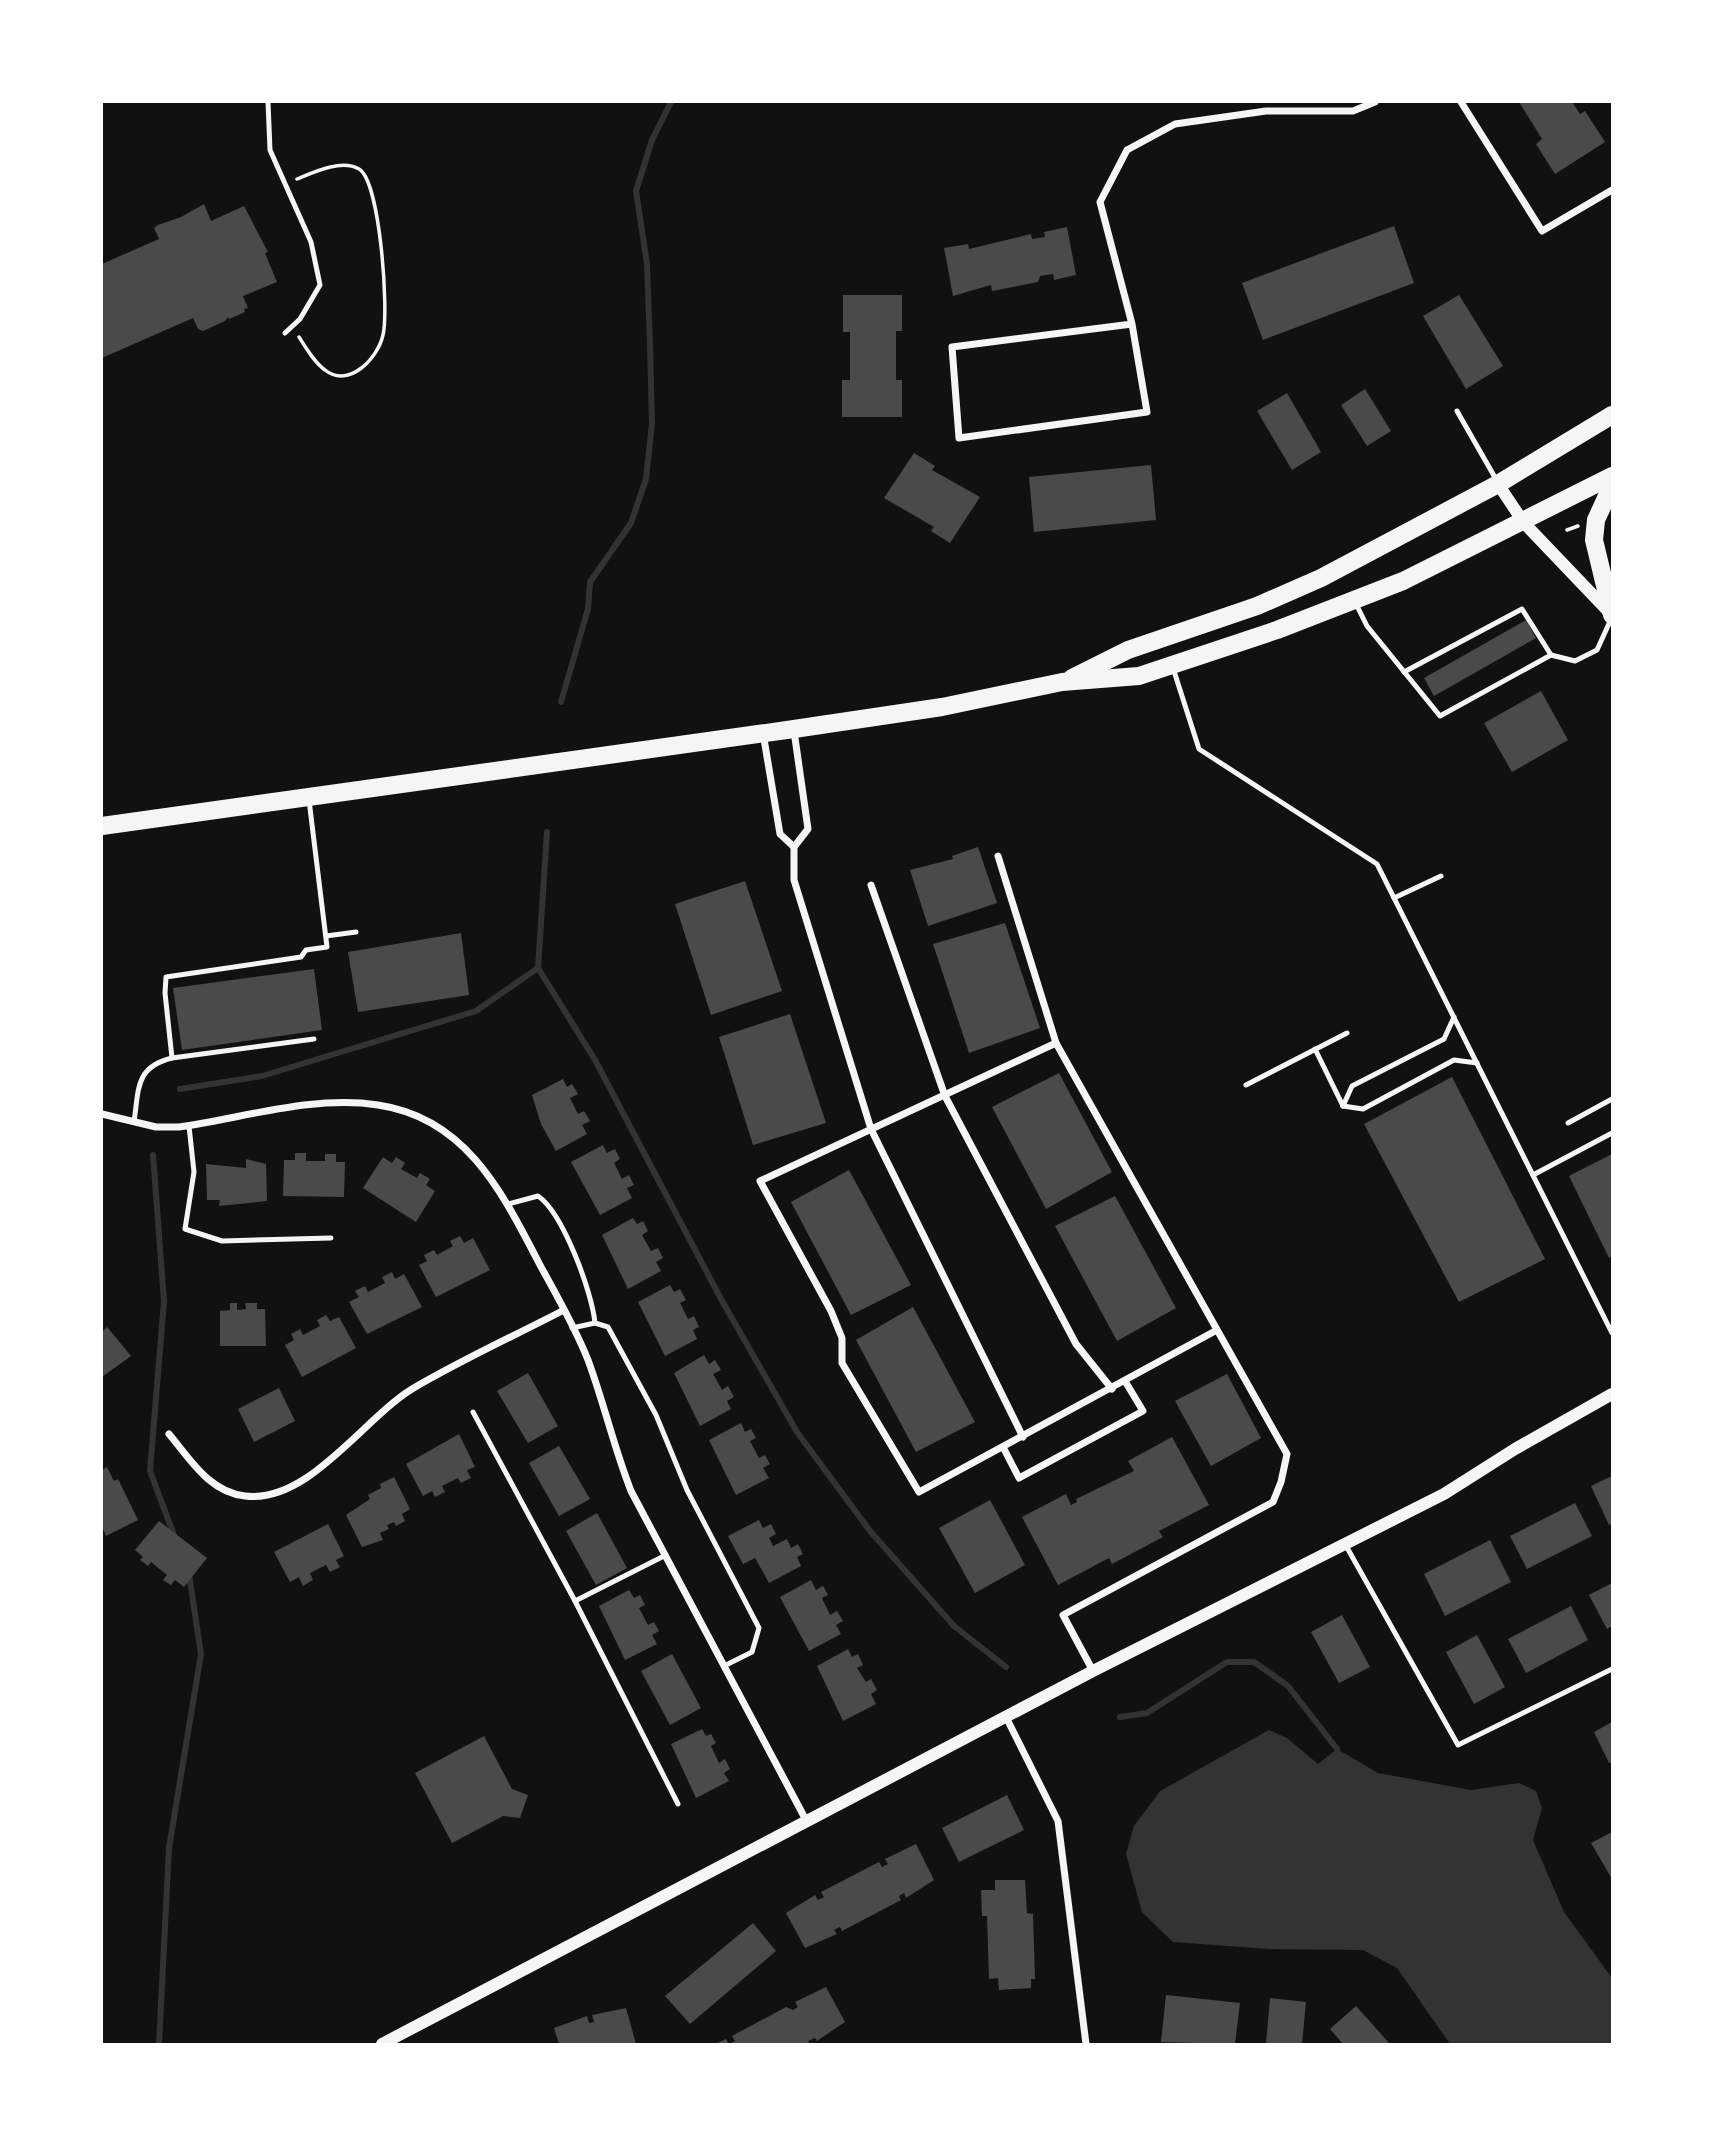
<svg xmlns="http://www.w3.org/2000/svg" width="1714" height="2146" viewBox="0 0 1714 2146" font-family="Montserrat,sans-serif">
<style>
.water{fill:#333}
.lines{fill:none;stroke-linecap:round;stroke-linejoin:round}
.stream{stroke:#333;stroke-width:6}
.building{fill:#4a4a4a}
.path{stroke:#f5f5f5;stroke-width:3.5}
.service{stroke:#f5f5f5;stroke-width:5}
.minor{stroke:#f5f5f5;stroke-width:7}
.tertiary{stroke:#f5f5f5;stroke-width:12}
.primary{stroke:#f5f5f5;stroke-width:18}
</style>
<rect width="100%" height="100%" fill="#111"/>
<polygon class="water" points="1269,1730 1287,1738 1318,1764 1337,1749 1378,1773 1471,1790 1519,1783 1536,1791 1542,1808 1533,1840 1564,1912 1612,1978 1612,2044 1450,2044 1397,1968 1363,1950 1269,1949 1173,1942 1142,1912 1126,1854 1134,1826 1160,1791"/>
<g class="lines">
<g class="stream">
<polyline points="561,702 588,609 590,582 631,523 646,479 652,424 650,344 647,264 636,191 652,140 671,102"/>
<polyline points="547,832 538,968 595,1060 721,1299 797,1432 870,1531 954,1626 1006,1667"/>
<polyline points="180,1089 262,1076 476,1011 538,968"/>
<polyline points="153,1155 164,1301 150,1471 175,1538"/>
<polyline points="1120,1717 1147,1713 1227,1662 1254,1662 1288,1686 1337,1749"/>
<polyline points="159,2044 169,1848 201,1654 189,1574"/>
</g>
</g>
<g class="building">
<polygon points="1519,102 1572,102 1580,114 1585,111 1605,142 1555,174 1536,144 1542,139"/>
<polygon points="204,204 211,221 244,206 268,252 265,253 277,282 243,296 248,308 244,309 245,312 229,319 228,317 225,321 203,331 198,329 193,318 102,358 102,264 159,239 154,228 158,225 181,217"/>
<polygon points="1394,226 1414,283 1263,340 1242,283"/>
<polygon points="1067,227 1076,275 1054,280 1053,274 1040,276 1038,282 992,291 991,285 953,296 944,248 968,244 969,249 1031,234 1032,239 1045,237 1044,232"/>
<polygon points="843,295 902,295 902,331 896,331 896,380 902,380 902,417 842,417 842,380 850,380 850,332 843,332"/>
<polygon points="1459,295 1503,366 1466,389 1423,316"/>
<polygon points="1365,389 1391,431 1367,446 1341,405"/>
<polygon points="1287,393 1321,452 1292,470 1257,411"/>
<polygon points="914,453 935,466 932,470 980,497 950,543 931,531 934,527 884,498"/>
<polygon points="1151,465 1156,520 1034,532 1029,477"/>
<polygon points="1526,620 1536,638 1434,696 1424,678"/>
<polygon points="1541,691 1568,740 1512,772 1484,723"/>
<polygon points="978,847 997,903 928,926 910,870 953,859 952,856"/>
<polygon points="745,881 782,991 711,1015 675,904"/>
<polygon points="1005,923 1040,1028 969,1053 933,944"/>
<polygon points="461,933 469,995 358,1012 348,952"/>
<polygon points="314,969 322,1030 182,1050 173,988"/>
<polygon points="790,1014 826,1123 753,1145 719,1037"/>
<polygon points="1059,1073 1112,1172 1046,1209 992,1107"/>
<polygon points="1452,1077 1545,1259 1459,1302 1364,1124"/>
<polygon points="563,1079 567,1087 572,1084 578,1094 570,1098 578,1114 584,1111 590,1121 582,1125 587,1134 556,1151 541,1124 532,1095"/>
<polygon points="603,1145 607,1153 615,1149 620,1159 614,1163 622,1179 629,1175 634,1185 627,1188 632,1198 600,1215 571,1162"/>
<polygon points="295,1153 306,1153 306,1161 325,1161 325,1154 336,1154 336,1162 345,1162 344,1197 283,1196 284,1160 295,1160"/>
<polygon points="1612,1154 1612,1256 1609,1258 1569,1176"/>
<polygon points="383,1157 392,1163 396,1157 405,1163 401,1169 417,1178 420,1173 430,1179 426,1185 435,1191 416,1222 363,1188"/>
<polygon points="246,1159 266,1164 267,1201 219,1206 220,1200 207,1200 206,1164 246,1168"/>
<polygon points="849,1170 911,1285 851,1315 791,1202"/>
<polygon points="1115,1196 1176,1308 1117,1341 1055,1226"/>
<polygon points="633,1218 637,1224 643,1221 648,1231 642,1235 651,1251 658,1248 663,1258 656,1262 661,1271 628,1289 602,1235"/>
<polygon points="460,1236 464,1243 473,1238 490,1270 436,1297 419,1265 427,1261 424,1255 434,1250 437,1255 453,1246 450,1241"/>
<polygon points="392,1272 395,1279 404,1274 422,1307 367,1334 349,1302 359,1297 355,1291 365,1286 368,1292 385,1283 382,1277"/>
<polygon points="670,1285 674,1292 680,1289 686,1300 680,1303 688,1319 694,1316 699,1327 693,1330 697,1339 665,1356 638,1302"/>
<polygon points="230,1303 237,1303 237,1310 246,1309 245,1303 257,1303 257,1309 265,1309 266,1346 220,1346 220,1311 230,1310"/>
<polygon points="913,1307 975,1422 916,1452 856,1340"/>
<polygon points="326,1315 330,1321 339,1317 356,1348 302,1377 285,1345 294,1340 291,1334 300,1329 303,1335 320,1326 317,1320"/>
<polygon points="107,1327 131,1356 102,1377 102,1332"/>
<polygon points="704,1355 709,1364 715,1360 721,1370 713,1374 722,1390 728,1386 734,1397 727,1401 731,1409 700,1426 674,1373"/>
<polygon points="528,1373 558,1426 528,1443 497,1391"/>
<polygon points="1227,1374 1261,1438 1211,1466 1175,1401"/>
<polygon points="279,1388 295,1421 254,1442 238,1409"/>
<polygon points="741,1423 745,1432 751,1429 756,1438 750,1441 759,1458 765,1455 770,1464 763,1468 769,1478 736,1495 709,1440"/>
<polygon points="459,1434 475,1467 467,1470 471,1478 461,1483 458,1478 442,1486 445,1492 435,1497 432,1491 423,1496 406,1464"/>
<polygon points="1172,1437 1209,1505 1159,1531 1163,1537 1112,1564 1109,1558 1058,1585 1022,1517 1066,1494 1071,1505 1077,1502 1076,1499 1134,1471 1128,1461"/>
<polygon points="559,1446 590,1499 559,1516 529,1463"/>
<polygon points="107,1467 114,1481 118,1479 138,1520 106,1536 102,1526 102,1470"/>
<polygon points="1612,1476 1612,1523 1609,1525 1591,1486"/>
<polygon points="394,1477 410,1509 402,1514 405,1521 396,1526 394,1522 387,1525 389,1529 380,1533 383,1540 362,1547 346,1515 370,1499 368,1495 381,1488 380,1484"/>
<polygon points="990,1500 1025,1565 975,1593 939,1528"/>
<polygon points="1575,1503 1592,1536 1527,1569 1510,1536"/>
<polygon points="597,1513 627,1568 596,1585 566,1531"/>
<polygon points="759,1520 763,1528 771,1524 776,1534 769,1538 773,1546 787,1539 791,1548 798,1544 803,1554 797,1557 801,1566 769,1583 755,1558 743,1564 728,1536"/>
<polygon points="159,1521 207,1558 184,1587 175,1580 171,1585 163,1580 167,1575 151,1562 148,1566 140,1560 143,1557 135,1550"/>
<polygon points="328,1524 344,1556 336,1560 340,1567 330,1572 326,1565 310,1573 313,1580 303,1586 299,1577 290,1582 274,1552"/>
<polygon points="1490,1540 1511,1582 1445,1616 1424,1574"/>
<polygon points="811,1580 816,1590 823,1586 828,1595 822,1598 830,1615 837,1611 843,1621 836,1625 841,1634 809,1651 780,1597"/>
<polygon points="1612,1583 1612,1626 1607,1629 1589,1595"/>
<polygon points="629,1590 634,1598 640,1595 645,1605 639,1608 648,1625 654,1622 659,1631 652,1635 657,1644 625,1660 599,1606"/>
<polygon points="1571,1606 1588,1640 1526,1673 1508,1639"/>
<polygon points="1342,1615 1370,1667 1339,1683 1311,1632"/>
<polygon points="1477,1635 1505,1687 1474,1704 1446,1652"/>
<polygon points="848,1649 852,1657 858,1654 863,1665 857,1668 866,1682 871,1679 877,1690 871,1694 876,1704 843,1721 817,1666"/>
<polygon points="672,1654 701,1708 670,1725 641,1671"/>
<polygon points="1612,1722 1612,1762 1609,1763 1594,1732"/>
<polygon points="702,1729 706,1736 711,1734 716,1743 711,1746 719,1763 725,1759 730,1769 724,1773 729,1781 696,1798 671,1744"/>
<polygon points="484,1736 512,1789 528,1795 520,1818 503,1816 452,1843 415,1773"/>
<polygon points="1007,1795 1024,1830 959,1862 942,1828"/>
<polygon points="1612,1832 1612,1879 1591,1843"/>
<polygon points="916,1844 934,1880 906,1898 904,1893 899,1896 901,1900 842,1931 840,1927 834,1930 837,1934 805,1948 786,1913 815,1895 818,1900 824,1897 821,1892 879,1862 882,1867 888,1864 885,1859"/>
<polygon points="995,1880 1025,1880 1027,1913 1033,1914 1035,1979 1031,1979 1031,1988 999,1990 998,1978 989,1979 987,1916 982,1916 981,1890 995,1890"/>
<polygon points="753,1923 776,1951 690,2024 665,1996"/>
<polygon points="826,1987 845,2022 817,2041 815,2038 808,2041 810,2044 715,2044 726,2039 729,2044 735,2041 732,2036 786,2007 793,2010 798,2007 795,2002"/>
<polygon points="1166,1995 1240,2003 1235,2044 1161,2042"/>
<polygon points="1270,1998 1306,2002 1302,2044 1266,2044"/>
<polygon points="1356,2006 1390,2044 1343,2044 1330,2029"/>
<polygon points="626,2008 636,2044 559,2044 554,2028 587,2016 589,2023 594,2022 592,2015"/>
</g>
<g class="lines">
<g class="path">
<path d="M297,179C314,172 341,159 359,169C380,181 389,310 383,335C378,358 349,389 325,370C314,362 306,348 299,337"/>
<polyline points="1567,530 1578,526"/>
</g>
<g class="service">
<polyline points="268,102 270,150 311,242 320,285 300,319 285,333"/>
<polyline points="1457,411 1497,481"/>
<polyline points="1355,602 1367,626 1440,716 1551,655 1575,661 1597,650 1612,617"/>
<polyline points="1173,668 1199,749 1377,864 1612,1333"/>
<polyline points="1404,672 1522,609 1551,655"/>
<polyline points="309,800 327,947 306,950 301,957 166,977 165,993 172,1058 314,1039"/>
<polyline points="1394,898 1441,876"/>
<polyline points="326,936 356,932"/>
<polyline points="1315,1049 1343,1106"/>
<polyline points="1246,1085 1347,1033"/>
<polyline points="1343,1106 1352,1086 1444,1039 1454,1017"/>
<polyline points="1343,1106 1363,1109 1454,1060 1477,1063"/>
<path d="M134,1122C139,1089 135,1067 172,1058"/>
<polyline points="1568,1123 1612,1099"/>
<polyline points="189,1126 194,1172 185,1229 222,1241 331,1238"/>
<polyline points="1533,1175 1612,1133"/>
<path d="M508,1204L538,1196C563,1213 592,1292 595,1323"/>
<polyline points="572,1328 595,1323 608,1327 656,1415 687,1490 759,1628 752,1652 724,1666"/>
<polyline points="473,1412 575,1601 666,1555"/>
<polyline points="1345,1544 1458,1745 1612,1669"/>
<polyline points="575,1601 678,1804"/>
</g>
<g class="minor">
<polyline points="1461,102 1542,231 1612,190"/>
<polyline points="1132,324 952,347 959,438 1147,412 1132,324 1100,202 1127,150 1175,124 1266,111 1353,111 1375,102"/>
<polyline points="794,731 808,829 794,847 794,880 871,1129 1023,1437"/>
<polyline points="763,733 780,834 794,847"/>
<polyline points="998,856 1056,1043"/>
<polyline points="871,885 945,1096 1076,1344 1112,1389"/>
<path d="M102,1114L156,1127H179C243,1118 313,1095 378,1105C467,1118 503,1194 540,1265C557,1296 575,1327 588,1360C604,1403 614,1448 631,1491L807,1822"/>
<path d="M169,1434C190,1459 209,1492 245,1496C308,1504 363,1419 412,1389C461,1360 514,1336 564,1310"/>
<polyline points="1003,1447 1019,1478 1143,1411 1125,1381"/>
<path d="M1093,1671L1063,1615L1273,1502L1281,1482L1287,1454C1209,1317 1133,1180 1056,1043L760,1181L831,1311L842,1338V1363L919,1492L1217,1330"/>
<polyline points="1006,1717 1058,1821 1086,2044"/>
</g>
<g class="tertiary">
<polyline points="1498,484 1524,523 1610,613"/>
<polyline points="382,2044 1093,1671 1444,1494 1515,1449 1612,1394"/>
</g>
<g class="primary">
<polyline points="1612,485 1596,520 1594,540 1612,615"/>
<polyline points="1072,678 1128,650 1257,606 1321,578 1498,484 1612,415"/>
<polyline points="102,826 794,729 942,707 1062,682 1139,676 1277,630 1403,581 1612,476"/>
</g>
</g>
<rect width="1714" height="2146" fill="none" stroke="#ffffff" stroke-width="206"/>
</svg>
